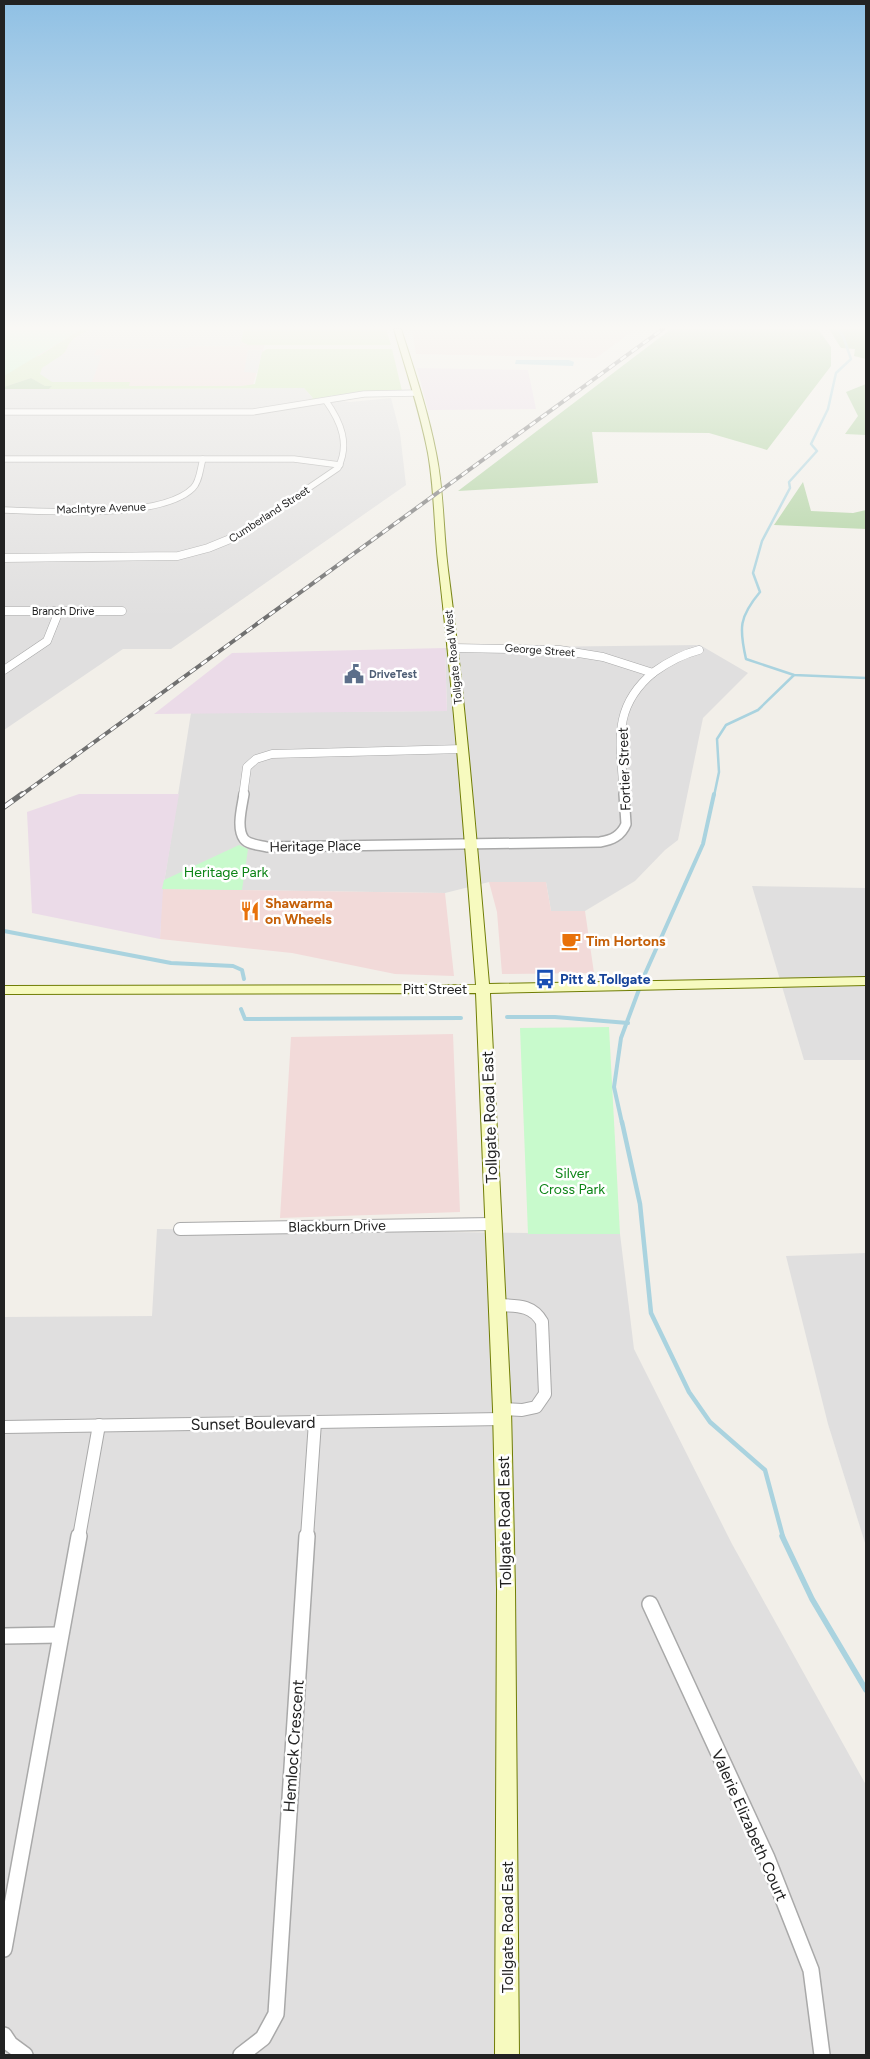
<svg xmlns="http://www.w3.org/2000/svg" width="870" height="2059" viewBox="0 0 870 2059" font-family="Figtree,sans-serif">
<style>
.residential{fill:#e0dfdf}
.commercial{fill:#f2dad9}
.industrial{fill:#ebdbe8}
.grass{fill:#cdebb0}
.forest{fill:#add19e}
.park{fill:#c8facc}
.parking{fill:#e2e2e2}
.water{fill:#aad3df}
.lines{fill:none;stroke-linecap:round;stroke-linejoin:round}
.stream-far3{stroke:#aad3df;stroke-width:2.5}
.stream-far2{stroke:#aad3df;stroke-width:4}
.stream-far1{stroke:#aad3df;stroke-width:4.5}
.stream{stroke:#aad3df;stroke-width:5.5}
.street-far4-casing{stroke:#a9a9a9;stroke-width:7}
.street-far3-casing{stroke:#a9a9a9;stroke-width:9}
.street-far2-casing{stroke:#a9a9a9;stroke-width:12}
.street-far1-casing{stroke:#a9a9a9;stroke-width:14}
.street-casing{stroke:#a9a9a9;stroke-width:18}
.secondary-casing{stroke:#707d05;stroke-width:2}
.street-far4{stroke:#fff;stroke-width:5.5}
.street-far3{stroke:#fff;stroke-width:8}
.street-far2{stroke:#fff;stroke-width:9}
.street-far1{stroke:#fff;stroke-width:12}
.street{stroke:#fff;stroke-width:15}
.secondary{fill:#f7fabf;fill-rule:evenodd}
.rail-far1-casing{stroke:#707070;stroke-width:4}
.rail-casing{stroke:#707070;stroke-width:5.5}
.rail-far1{stroke:#fff;stroke-width:2.5;stroke-dasharray:7;stroke-linecap:butt}
.rail{stroke:#fff;stroke-width:4;stroke-dasharray:11;stroke-linecap:butt}
.labels{text-anchor:middle;stroke-width:5;stroke-linejoin:round;paint-order:stroke}
.far-street-label{font-size:11px;fill:#222;stroke:#fff}
.far-service-label{font-size:11px;font-weight:bold;fill:#4e5e75;stroke:#fff;text-anchor:start}
.street-label{font-size:14px;fill:#222;stroke:#fff}
.park-label{font-size:14px;fill:#0c8416;stroke:#fff}
.food-label{font-size:14px;font-weight:bold;fill:#c56008;stroke:#fff;text-anchor:start}
.transit-label{font-size:14px;font-weight:bold;fill:#164399;stroke:#fff;text-anchor:start}
.near-street-label{font-size:16px;fill:#222;stroke:#fff}
</style>
<rect width="100%" height="100%" fill="#f2efe9"/>
<g class="residential">
<polygon points="304,388 313,398 350,402 391,398 400,433 406,485 171,649 123,649 4,730 4,389"/>
<polygon points="700,645 748,673 703,718 678,840 665,850 635,881 585,911 551,911 546,882 489,882 445,893 163,889 191,713 447,711 445,648"/>
<polygon points="752,886 866,888 866,1060 804,1060"/>
<polygon points="157,1229 620,1234 634,1349 732,1544 866,1785 866,2055 4,2055 4,1317 152,1316"/>
<polygon points="866,1253 866,1546 828,1424 786,1256"/>
</g>
<g class="commercial">
<polygon points="81,329 377,329 378,332 246,333 247,344 265,344 252,388 4,389 4,376"/>
<polygon points="412,329 636,329 596,358 416,354"/>
<polygon points="489,882 546,882 551,911 585,911 594,973 502,974 497,912"/>
<polygon points="162,889 445,893 454,976 395,974 292,953 160,939"/>
<polygon points="453,1034 460,1212 280,1218 291,1037"/>
</g>
<g class="industrial">
<polygon points="417,368 528,370 536,409 428,410"/>
<polygon points="445,648 447,711 154,714 232,653"/>
<polygon points="79,794 179,794 163,889 160,939 32,913 27,812"/>
</g>
<g class="grass">
<polygon points="81,329 89,329 70,342 65,352 55,361 52,382 130,382 129,386 242,386 255,384 262,352 267,349 392,349 402,391 334,397 331,395 332,397 309,401 308,400 313,398 304,388 301,388 49,389 51,387 45,386 31,378 4,387 4,360 39,356"/>
<polygon points="244,329 386,329 391,345 248,345 241,341"/>
</g>
<g class="forest">
<polygon points="671,329 818,329 831,347 831,366 767,450 709,433 592,432 598,483 458,491"/>
<polygon points="829,329 866,329 866,359 854,356 855,349 841,348"/>
<polygon points="31,378 45,386 52,386 49,389 4,389 4,387"/>
<polygon points="866,384 866,435 845,434 858,416 846,392"/>
<polygon points="803,482 811,511 853,513 866,510 866,529 774,525"/>
</g>
<g class="park">
<polygon points="4,329 10,330 80,330 4,376"/>
<polygon points="239,845 248,849 242,890 162,889 164,880"/>
<polygon points="609,1027 620,1234 528,1234 520,1028"/>
</g>
<g class="parking">
<polygon points="89,329 244,329 240,346 199,346 179,349 97,349 94,355 102,355 92,382 52,382 40,374 42,368 65,353 73,339"/>
<polygon points="248,350 262,350 257,373 244,372"/>
</g>
<polygon class="water" points="516,360 569,360 574,362 573,366 515,364"/>
<g class="lines">
<g class="stream-far3">
<path d="M838,329L843,336L851,359L836,373L828,409L811,444L817,451L789,482L790,488L762,541L753,573L760,592C739,617 739,628 746,659L794,675L866,678"/>
<polyline points="714,796 719,772 717,739 726,725 758,710 794,675"/>
</g>
<g class="stream-far2">
<polyline points="4,931 171,963 233,966 242,970 244,979"/>
<polyline points="241,1009 245,1019 461,1018"/>
<polyline points="507,1017 555,1017 628,1023"/>
<polyline points="622,1123 614,1087 621,1038 644,976 703,844 714,794"/>
</g>
<polyline class="stream-far1" points="622,1122 640,1204 651,1313 689,1392 710,1422 765,1470 783,1537"/>
<polyline class="stream" points="782,1536 812,1599 866,1690"/>
<defs>
<g id="street-far4">
<polyline points="4,412 253,412 364,394 417,393"/>
<polyline points="4,459 294,459 340,465"/>
<path d="M4,510C48,511 161,520 193,488C200,481 200,468 203,459"/>
<path d="M238,536L338,468C350,444 341,422 326,401"/>
</g>
<g id="street-far3">
<polyline points="4,558 178,556 208,548 240,535"/>
<polyline points="4,611 122,611"/>
<polyline points="453,648 560,650 603,657 653,673"/>
<polyline points="4,670 47,641 59,611"/>
<polyline points="243,796 247,767 256,759 272,754 463,749"/>
<path d="M624,796C621,745 610,708 654,672C668,662 683,654 699,650"/>
</g>
<path id="street-far2" d="M244,794C242,807 236,828 244,839C249,845 260,845 267,847L600,842C612,840 621,836 626,824L624,794"/>
<g id="street-far1">
<polyline points="180,1229 493,1224"/>
<path d="M497,1305C516,1306 532,1304 542,1322L545,1394L536,1407L522,1410L502,1409"/>
<polyline points="4,1427 502,1419"/>
<polyline points="79,1537 99,1425"/>
<polyline points="307,1537 315,1422"/>
</g>
<g id="street">
<polyline points="650,1604 767,1858 811,1970 822,2055"/>
<polyline points="4,1636 59,1635"/>
<polyline points="4,1949 79,1536"/>
<polyline points="4,2035 10,2044 25,2055"/>
<polyline points="241,2055 263,2038 276,2014 307,1536"/>
</g>
<path id="secondary" d="M394,329H401C414,370 428,411 436,453C444,492 443,531 448,570C466,708 477,846 489,984L866,977V985L490,993L511,1409L515,1589L519,2055H495L497,1589L493,1409L476,993L4,994V986L476,985C465,846 455,708 439,570C434,531 435,492 428,453C420,411 406,370 394,329Z"/>
</defs>
<use href="#street-far4" class="street-far4-casing"/>
<use href="#street-far3" class="street-far3-casing"/>
<use href="#street-far2" class="street-far2-casing"/>
<use href="#street-far1" class="street-far1-casing"/>
<use href="#street" class="street-casing"/>
<use href="#secondary" class="secondary-casing"/>
<use href="#street-far4" class="street-far4"/>
<use href="#street-far3" class="street-far3"/>
<use href="#street-far2" class="street-far2"/>
<use href="#street-far1" class="street-far1"/>
<use href="#street" class="street"/>
<use href="#secondary" class="secondary"/>
<defs>
<polyline id="rail-far1" points="20,796 663,329"/>
<polyline id="rail" points="4,807 22,794"/>
</defs>
<use href="#rail-far1" class="rail-far1-casing"/>
<use href="#rail" class="rail-casing"/>
<use href="#rail-far1" class="rail-far1"/>
<use href="#rail" class="rail"/>
</g>
<linearGradient id="sky" x2="0" y2="1"><stop stop-color="#8fc0e4"/><stop offset="0.53" stop-color="#f9f8f5"/><stop offset="1" stop-color="#f9f8f5" stop-opacity="0"/></linearGradient>
<rect width="870" height="618" fill="url(#sky)"/>
<defs>
<symbol id="civic-bare" viewBox="-9 -9 18 18"><path d="M-.6-6.5H3V-4.5H.6V-3L4-1V1h2V6H-6V1h2V-1L-.6-3ZM-1.2 2.5V6h2.4V2.5Z" fill="#5c6f8a" stroke="#fff" stroke-width="2.5" paint-order="stroke"/></symbol>
<symbol id="restaurant-bare" viewBox="-9 -9 18 18"><path d="M-5-6h1v4h1v-4h1v4h1v-4h1v5L-1.5 .5V6h-2V.5L-5-1ZM5-6V6H3V1.5H1.5Q1.5-4 5-6Z" fill="#e8710a" stroke="#fff" stroke-width="2.5" paint-order="stroke"/></symbol>
<symbol id="cafe-bare" viewBox="-9 -9 18 18"><path d="M-5.5-4.5H6V0H3Q3 3.5 0 3.5H-2.5Q-5.5 3.5-5.5 0ZM3-3.2v2h1.7v-2ZM-6 4.5H4V6H-6Z" fill="#e8710a" stroke="#fff" stroke-width="2.5" paint-order="stroke"/></symbol>
<symbol id="bus-bare" viewBox="-9 -9 18 18"><path d="M-5-6H5V4H4V6H2V4H-2V6H-4V4H-5ZM-3.5-4V0h7V-4ZM-3.5 1.2v1.5H-2V1.2ZM2 1.2v1.5H3.5V1.2Z" fill="#1a4fb4" stroke="#fff" stroke-width="2.5" paint-order="stroke"/></symbol>
</defs>
<g fill-rule="evenodd">
<use href="#civic-bare" x="340" y="660" width="28" height="28"/>
<use href="#restaurant-bare" x="236" y="897" width="28" height="28"/>
<use href="#cafe-bare" x="557" y="927" width="28" height="28"/>
<use href="#bus-bare" x="531" y="965" width="28" height="28"/>
</g>
<g class="labels">
<g class="far-street-label">
<text transform="translate(101 508) rotate(-2)" y="4">MacIntyre Avenue</text>
<text transform="translate(269 514) rotate(-33)" y="4">Cumberland Street</text>
<text x="63" y="615">Branch Drive</text>
<text transform="translate(540 650) rotate(4)" y="4">George Street</text>
<text transform="translate(453 657) rotate(-96)" y="4">Tollgate Road West</text>
</g>
<g class="far-service-label">
<text x="369" y="678">DriveTest</text>
</g>
<g class="street-label">
<text transform="translate(624 769) rotate(-92)" y="5">Fortier Street</text>
<text transform="translate(315 846) rotate(-1)" y="5">Heritage Place</text>
<text x="435" y="994">Pitt Street</text>
<text transform="translate(337 1226) rotate(-1)" y="5">Blackburn Drive</text>
</g>
<g class="park-label">
<text x="226" y="877">Heritage Park</text>
<text x="572" y="1178">Silver<tspan x="572" dy="16">Cross Park</tspan></text>
</g>
<g class="food-label">
<text x="265" y="908">Shawarma<tspan x="265" dy="16">on Wheels</tspan></text>
<text x="586" y="946">Tim Hortons</text>
</g>
<g class="transit-label">
<text x="560" y="984">Pitt &amp; Tollgate</text>
</g>
<g class="near-street-label">
<text transform="translate(489 1117) rotate(-92)" y="6">Tollgate Road East</text>
<text transform="translate(253 1423) rotate(-1)" y="6">Sunset Boulevard</text>
<text transform="translate(504 1522) rotate(-91)" y="6">Tollgate Road East</text>
<text transform="translate(293 1746) rotate(-86)" y="6">Hemlock Crescent</text>
<text transform="translate(750 1825) rotate(66)" y="6">Valerie Elizabeth Court</text>
<text transform="translate(507 1927) rotate(-90)" y="6">Tollgate Road East</text>
</g>
</g>
<rect width="870" height="2059" fill="none" stroke="#222222" stroke-width="10"/>
</svg>
